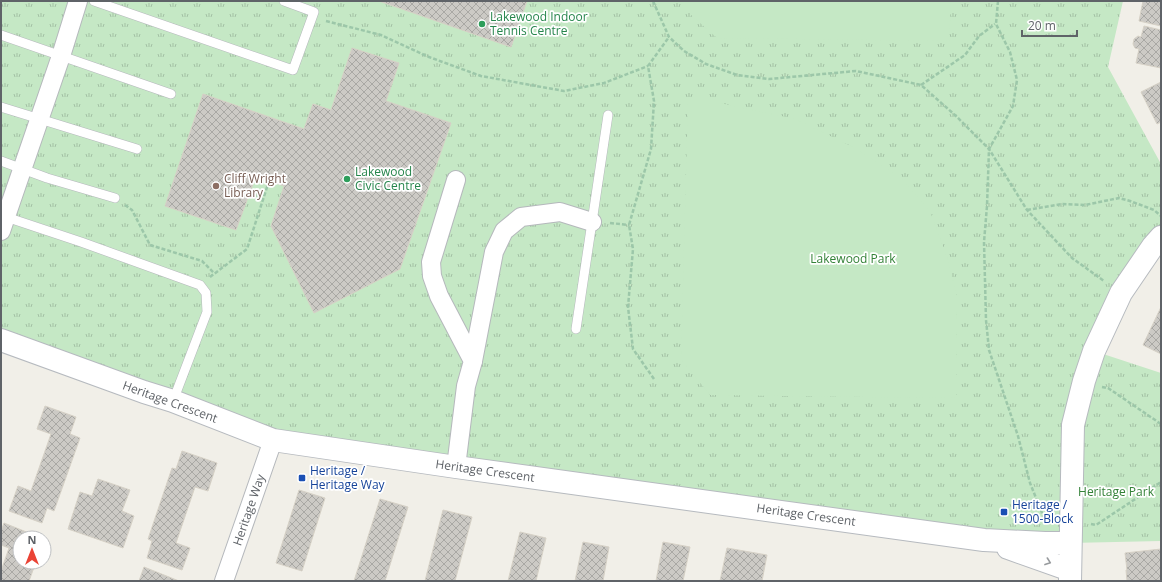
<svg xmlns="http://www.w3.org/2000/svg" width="1162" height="582" viewBox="0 0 1162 582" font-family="'Open Sans',sans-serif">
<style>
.grass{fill:url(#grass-tufts)}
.garden{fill:#c5e8c5}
.building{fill:url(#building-cross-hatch);stroke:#d6d1c6}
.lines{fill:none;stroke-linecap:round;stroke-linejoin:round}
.lane-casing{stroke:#b5b8bc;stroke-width:10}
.street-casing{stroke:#b5b8bc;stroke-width:20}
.secondary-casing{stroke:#b6babf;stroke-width:24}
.path{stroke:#9cc7a9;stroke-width:2.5;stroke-dasharray:4 2;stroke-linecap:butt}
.lane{stroke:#fff;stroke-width:9}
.street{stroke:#fff;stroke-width:18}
.secondary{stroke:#fff;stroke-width:22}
.oneway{stroke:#979a9d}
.leisure-dot{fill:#2e9e5b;stroke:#fff;stroke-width:1.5}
.education-dot{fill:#8d6e63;stroke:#fff;stroke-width:1.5}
.transit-dot{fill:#1a4fb4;stroke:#fff;stroke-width:1.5}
.labels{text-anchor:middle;stroke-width:3.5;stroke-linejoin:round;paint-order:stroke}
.leisure-label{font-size:12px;fill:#27864d;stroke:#fff;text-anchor:start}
.education-label{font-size:12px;fill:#785e54;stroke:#fff;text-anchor:start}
.park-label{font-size:12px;fill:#348238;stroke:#fff}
.street-label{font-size:12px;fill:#5f6368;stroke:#fff}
.transit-label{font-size:12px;fill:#164399;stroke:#fff;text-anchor:start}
</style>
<defs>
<pattern id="grass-tufts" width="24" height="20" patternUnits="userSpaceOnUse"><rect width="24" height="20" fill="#c5e8c5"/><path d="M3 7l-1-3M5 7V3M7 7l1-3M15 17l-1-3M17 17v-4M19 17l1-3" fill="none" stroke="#a3c0a4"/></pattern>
<pattern id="building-cross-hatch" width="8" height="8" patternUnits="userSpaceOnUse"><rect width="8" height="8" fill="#cccac5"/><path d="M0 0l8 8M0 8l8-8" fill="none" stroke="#a9a8a4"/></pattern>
</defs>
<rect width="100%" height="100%" fill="#f1efe8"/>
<polygon class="grass" points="1,1 1123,1 1108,67 1161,164 1161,237 1094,351 1161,373 1161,541 1070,543 292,443 1,340"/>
<g class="garden">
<polygon points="691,1 951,1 949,41 717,38 691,15"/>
<polygon points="688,103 720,103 795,119 853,147 900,177 930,211 948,260 957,297 956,398 710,395 681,359"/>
</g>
<g class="building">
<polygon points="379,1 527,1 511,47"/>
<polygon points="1143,1 1161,1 1161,26 1139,21"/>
<polygon points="1144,26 1161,30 1161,68 1136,63 1139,49 1135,48 1133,44 1134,39 1138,36 1141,37"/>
<polygon points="352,48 399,63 386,101 451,123 400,269 314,313 271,226 284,186 256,176 236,230 165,206 203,94 304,129 313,104 331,110"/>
<polygon points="1161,82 1161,122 1157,124 1141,92"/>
<polygon points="1161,307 1161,354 1143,345"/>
<polygon points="45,406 76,417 70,434 80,438 54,511 47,508 42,523 9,511 18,486 31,491 51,434 37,429"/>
<polygon points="182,451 217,463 208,491 195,487 176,543 190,548 182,570 147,558 152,541 148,539 172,468 176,469"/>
<polygon points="98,479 130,490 122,511 134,516 123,548 68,529 80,492 92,496"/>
<polygon points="299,490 325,498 302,571 276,563"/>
<polygon points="380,499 408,507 385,581 354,581"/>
<polygon points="443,510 472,517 455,581 425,581"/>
<polygon points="4,523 34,535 32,538 20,538 20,562 36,562 29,581 1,581 1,571 9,548 1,545 1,531"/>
<polygon points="520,532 546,538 536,581 508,581"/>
<polygon points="583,542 609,547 603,581 575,581"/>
<polygon points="663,542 690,547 683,581 656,581"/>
<polygon points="727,548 767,555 762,581 720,581"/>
<polygon points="1161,549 1161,581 1127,581 1126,570 1127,570 1125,553"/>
<polygon points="144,567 179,581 139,581"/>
</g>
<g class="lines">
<defs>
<g id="lane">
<polyline points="94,1 293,70 314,12 284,1"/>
<polyline points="1,35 171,94"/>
<polyline points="1,107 137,149"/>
<polyline points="1,161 47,178 115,198"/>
<polyline points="6,217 81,242 200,285 206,293 207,312 173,401"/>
<polyline points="576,329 608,115"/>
</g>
<g id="street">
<polyline points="1,231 61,56 78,1"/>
<polyline points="473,361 494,252 504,231 521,217 560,212 592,222"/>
<polyline points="456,467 466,386 473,361 439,296 432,276 431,262 456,180"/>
<polyline points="224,581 273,440"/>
</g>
<g id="secondary">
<polyline points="1,340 144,392 173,401 273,440 456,467 984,540 1045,543 1070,543"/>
<polyline points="1008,548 1070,570"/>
<polyline points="1070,581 1073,425 1084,381 1094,351 1121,293 1153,246 1161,237"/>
</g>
</defs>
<use href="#lane" class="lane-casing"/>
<use href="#street" class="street-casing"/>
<use href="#secondary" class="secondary-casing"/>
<g class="path">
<polyline points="653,1 669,37 684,51 706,64 737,75 769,79 856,71 921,85 956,116 989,149 1027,210 1072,258 1104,281"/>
<polyline points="998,1 996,24 1010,52 1017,80 1013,106 989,149 987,206 984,242 986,320 989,350 1018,436 1030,483 1046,523"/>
<polyline points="326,21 381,35 429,57 481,76 564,91 604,83 648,66"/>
<polyline points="921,85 965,55 979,36 995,24"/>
<polyline points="125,205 132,210 150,245 202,261 214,273"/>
<polyline points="1027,210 1062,204 1085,205 1119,198 1130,201 1154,210 1161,216"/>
<polyline points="610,223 629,225"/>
<polyline points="210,277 247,249 269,181"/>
<polyline points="654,379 633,349 628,307 633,249 629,225 651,149 654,101 648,66 669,37"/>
<polyline points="1102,387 1108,388 1161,424"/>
<polyline points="1091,524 1096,525 1161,482"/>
</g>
<use href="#lane" class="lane"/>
<use href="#street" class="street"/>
<use href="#secondary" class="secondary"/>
</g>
<defs><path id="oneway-chevron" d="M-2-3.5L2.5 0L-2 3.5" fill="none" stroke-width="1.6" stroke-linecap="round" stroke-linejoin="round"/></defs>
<use class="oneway" href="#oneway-chevron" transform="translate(1048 562) rotate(20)"/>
<g class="leisure-dot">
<circle cx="482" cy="24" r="4"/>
<circle cx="347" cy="179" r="4"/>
</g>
<circle class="education-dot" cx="216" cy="186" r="4"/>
<g class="transit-dot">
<rect x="298" y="474" width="8" height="8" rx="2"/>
<rect x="1000" y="508" width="8" height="8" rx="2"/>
</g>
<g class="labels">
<g class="leisure-label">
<text x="490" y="21">Lakewood Indoor<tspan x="490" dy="14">Tennis Centre</tspan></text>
<text x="355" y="176">Lakewood<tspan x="355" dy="14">Civic Centre</tspan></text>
</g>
<g class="education-label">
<text x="224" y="183">Cliff Wright<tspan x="224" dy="14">Library</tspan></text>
</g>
<g class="park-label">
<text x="853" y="263">Lakewood Park</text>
<text x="1116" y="496">Heritage Park</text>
</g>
<g class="street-label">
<text transform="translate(170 402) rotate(20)" y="4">Heritage Crescent</text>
<text transform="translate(485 471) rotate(8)" y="4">Heritage Crescent</text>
<text transform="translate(249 510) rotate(-71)" y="4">Heritage Way</text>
<text transform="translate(806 515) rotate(8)" y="4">Heritage Crescent</text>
</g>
<g class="transit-label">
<text x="310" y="475">Heritage /<tspan x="310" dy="14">Heritage Way</tspan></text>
<text x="1012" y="509">Heritage /<tspan x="1012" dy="14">1500-Block</tspan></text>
</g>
</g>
<rect width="1162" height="582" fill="none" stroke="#5f6368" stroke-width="4"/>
<g transform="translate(32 550)"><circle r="19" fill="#ffffff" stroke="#bfc1c3"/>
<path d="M0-3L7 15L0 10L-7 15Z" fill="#ea4335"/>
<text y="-6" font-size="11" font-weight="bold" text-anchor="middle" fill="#5f6368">N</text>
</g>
<path d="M1022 30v6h55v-6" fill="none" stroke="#5f6368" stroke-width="2"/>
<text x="1028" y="30" font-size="12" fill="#5f6368" stroke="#ffffff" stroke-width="3" paint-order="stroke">20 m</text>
</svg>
